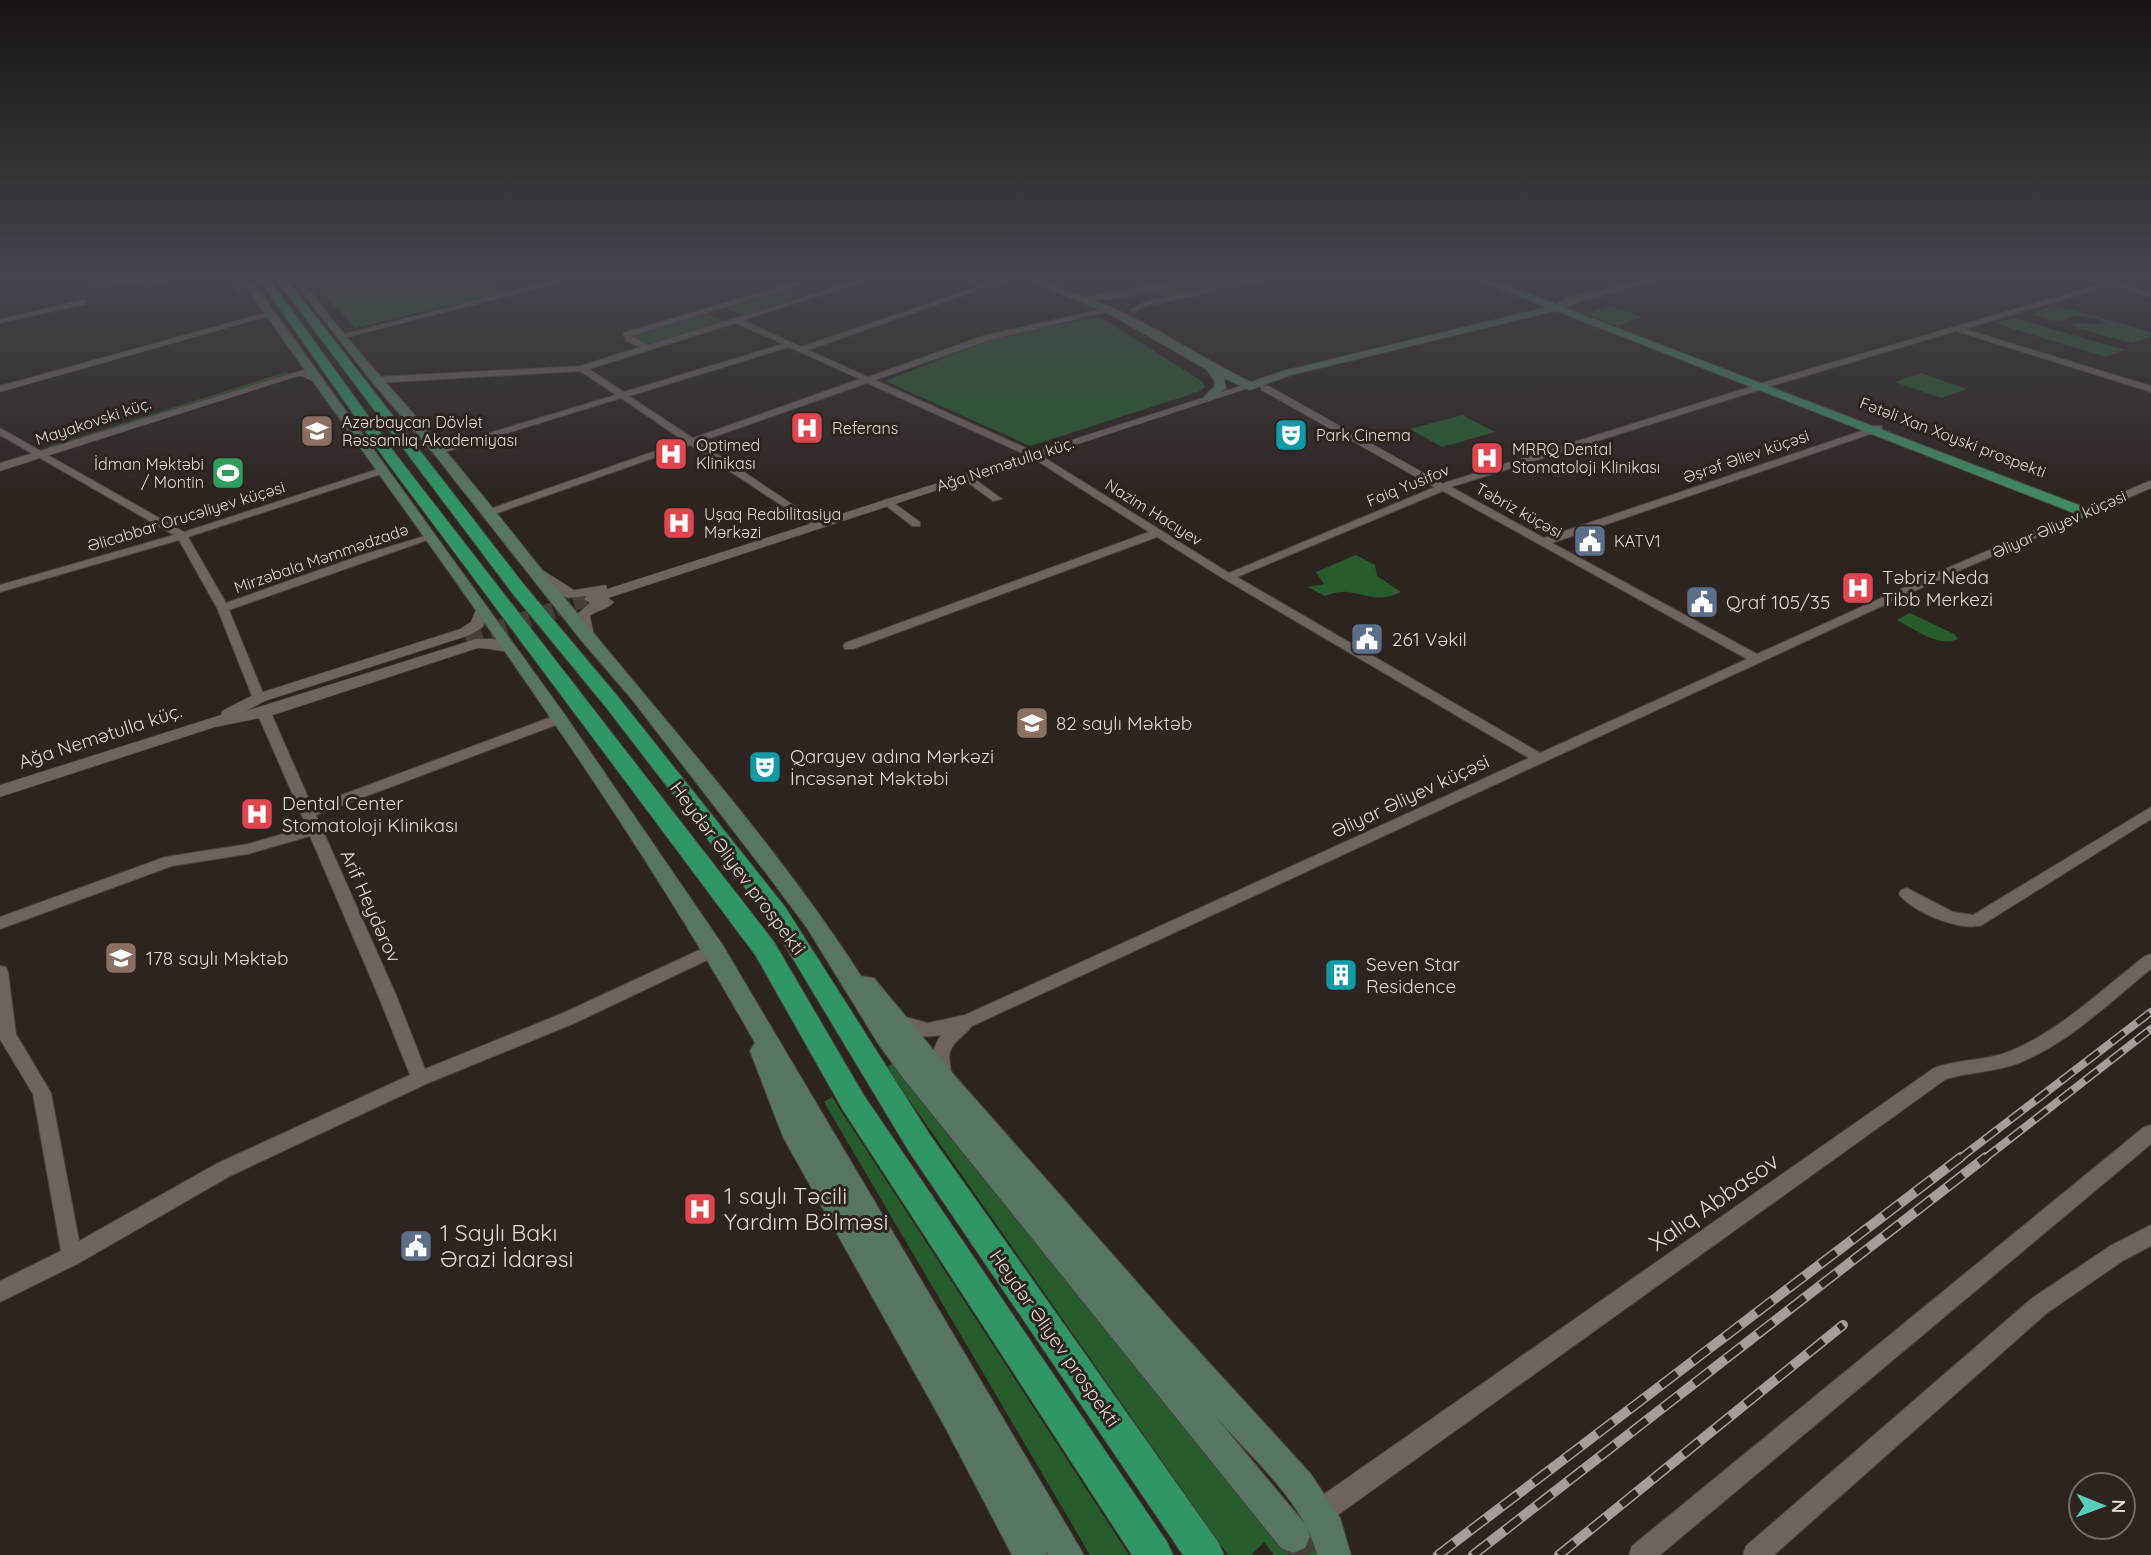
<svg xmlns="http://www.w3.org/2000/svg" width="2151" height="1555" viewBox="0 0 2151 1555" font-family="Quicksand,sans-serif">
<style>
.green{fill:#275c2d}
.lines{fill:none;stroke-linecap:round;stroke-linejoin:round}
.tertiary-tunnel-far1{stroke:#483f3b;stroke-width:13;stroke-dasharray:13 6;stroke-linecap:butt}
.tertiary-tunnel{stroke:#483f3b;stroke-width:17;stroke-dasharray:17 8;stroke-linecap:butt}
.secondary-tunnel{stroke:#483f3b;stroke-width:30;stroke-dasharray:30 15;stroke-linecap:butt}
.minor-casing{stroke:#4a423f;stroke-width:2}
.tertiary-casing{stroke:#4a423f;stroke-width:1}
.secondary-casing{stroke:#4a423f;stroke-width:2}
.primary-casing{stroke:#4a423f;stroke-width:2}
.trunk-casing{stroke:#4a423f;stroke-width:2}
.minor{fill:#6e635f;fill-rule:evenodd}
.tertiary{fill:#6e635f;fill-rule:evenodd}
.secondary{fill:#567661;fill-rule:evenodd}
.primary{fill:#3f8963;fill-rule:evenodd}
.trunk{fill:#2f9664;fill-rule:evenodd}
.rail-far1-casing{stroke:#a49d9a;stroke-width:8}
.rail-casing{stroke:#a49d9a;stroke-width:10}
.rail-far1{stroke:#2d2420;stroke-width:5;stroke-dasharray:16;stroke-linecap:butt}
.rail{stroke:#2d2420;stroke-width:7;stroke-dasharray:20;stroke-linecap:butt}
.labels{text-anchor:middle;stroke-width:6;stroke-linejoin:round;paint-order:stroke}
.far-street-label{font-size:16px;fill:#dfd9d6;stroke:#2d2420}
.far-poi-label{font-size:16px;fill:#dfd9d6;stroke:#2d2420;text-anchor:start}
.poi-label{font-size:19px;fill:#dfd9d6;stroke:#2d2420;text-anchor:start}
.street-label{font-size:19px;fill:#dfd9d6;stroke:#2d2420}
.near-poi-label{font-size:23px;fill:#dfd9d6;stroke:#2d2420;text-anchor:start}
.near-street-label{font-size:23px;fill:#dfd9d6;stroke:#2d2420}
</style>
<rect width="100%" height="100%" fill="#2d2420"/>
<g class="green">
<polygon points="122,278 239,278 250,292 239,294 227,279 175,280 151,287 132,283 76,292 76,288"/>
<polygon points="301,278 320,278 327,287 374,279 468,278 513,290 355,328 319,289 326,286 311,289"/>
<polygon points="1217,278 1260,278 1164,298 1151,291"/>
<polygon points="786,290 802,296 742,315 725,308"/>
<polygon points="2054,305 2151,332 2151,337 2132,343 2070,326 2077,323 2106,324 2098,318 2074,316 2059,322 2031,314"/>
<polygon points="1612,306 1642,317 1618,326 1586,314"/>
<polygon points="707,313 724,321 648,344 630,336"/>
<polygon points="1095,317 1104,320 1202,381 1205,387 1198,392 1030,446 885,381 995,338"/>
<polygon points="2014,318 2125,350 2106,357 1994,323"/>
<polygon points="286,372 289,374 51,449 47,447"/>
<polygon points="1921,373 1967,389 1941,398 1895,382"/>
<polygon points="1462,415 1495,432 1442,447 1410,429"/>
<path d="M1356,555L1375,565L1377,576L1401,592C1367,608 1357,582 1325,596L1308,587L1324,584L1316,572Z"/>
<path d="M1910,613L1954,634L1958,639C1938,648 1915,629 1897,620Z"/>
<polygon points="892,1064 1287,1547 1313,1528 1322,1555 1274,1555 1264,1542 1251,1555 1228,1555 886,1067"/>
<polygon points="832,1097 1129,1555 1090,1555 824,1102"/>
</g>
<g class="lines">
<polyline class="tertiary-tunnel-far1" points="556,610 591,599"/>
<polyline class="tertiary-tunnel" points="466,639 561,608"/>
<polyline class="secondary-tunnel" points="1293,1536 1308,1555"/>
<defs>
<g id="minor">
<path d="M864,278H875L743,320L801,347L980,286L959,278C969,278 980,284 989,283C998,282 1004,278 1013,278L808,350L868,377L983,336L1111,307V311L989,340L875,380L1037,453L1229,573L1447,482L1769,381L2101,284L2085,278L2108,281L2130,278L2116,283L2151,293V297L2109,286L1964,329L2151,386V392L1956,331L1775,385L1451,487L1544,538L1876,426H1882V430L1552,543L1757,654L1950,567L2147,482L2151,481V488L1958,571L972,1026C966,1035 953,1041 950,1052C947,1062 954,1071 949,1080L943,1083L937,1080C929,1064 931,1050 941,1035C927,1038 901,1037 893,1023L896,1018L902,1016L928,1023L965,1015L1529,758L1224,579L1157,537L853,649H845L843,646L845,643L1149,532L1031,457L867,383L699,442L820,523V527L816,528L690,445L492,515H484V511L684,441L621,398L439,454L434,451L436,449L616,395L580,371L376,383L372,380L376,377L581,366L640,347L626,341L623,333L795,282L802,284L631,336L648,345ZM736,323L783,344L624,392L589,369ZM789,347L860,379L693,438L629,396ZM1443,491L1747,659L1540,753L1237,577Z"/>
<polygon points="912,278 929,278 926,280"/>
<polygon points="1260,278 1275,278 1146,306 1134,312 1130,310 1144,302"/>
<polygon points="83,300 87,302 86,304 0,323 0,319"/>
<polygon points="0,428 184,532 378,469 384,469 384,473 188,537 226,603 359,556 428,535 433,538 229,610 265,698 259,702 254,701 217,608 179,540 0,592 0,585 174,535 0,435"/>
<polygon points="963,475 969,475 1002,499 993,501 963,479"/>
<polygon points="888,499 920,522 920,526 912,526 884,504 884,500"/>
<polygon points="264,709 271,713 312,806 554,716 559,715 566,719 564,722 316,815 396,995 425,1069 563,1013 708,946 714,944 720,946 722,950 720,954 575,1023 426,1084 230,1176 79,1263 0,1302 0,1281 61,1251 33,1094 0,1039 0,966 6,967 8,972 16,1034 51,1093 79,1241 216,1164 410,1075 378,995 310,836 248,854 172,866 0,929 0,917 165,857 248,844 307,827 257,713"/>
<path d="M2151,807V819L1982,925C1960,932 1912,912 1899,894L1901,890L1907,888L1953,912L1973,915Z"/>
<path d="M2151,954V969C2110,1002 2069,1043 2019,1063C1996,1072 1970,1072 1946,1079L1328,1522L1319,1525L1310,1522L1307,1513L1310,1504L1934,1068C1958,1059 1984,1061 2008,1052C2059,1032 2102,989 2145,956Z"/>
<polygon points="2151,1125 2151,1144 1660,1555 1629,1555 1632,1546 2144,1127"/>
<polygon points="2151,1225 2151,1246 2124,1260 2047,1313 1774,1555 1743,1555 1746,1546 2031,1299 2110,1246"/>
</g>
<g id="tertiary">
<polygon points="562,278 578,278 341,339 336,336"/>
<polygon points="268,312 276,314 0,392 0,386"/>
<polygon points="303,370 320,379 315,382 301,376 295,377 0,471 0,463"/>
<path d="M1246,384L1255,386L608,598L614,602C609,609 597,610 590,616L594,635L591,638L586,640L578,635L576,615L590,603L584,599L586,596L567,598L532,574L539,570L544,571L574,590L606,585L607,589Z"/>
<polygon points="1261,386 1269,386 1449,487 1447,490 1439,490 1261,390"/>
<path d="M481,608L488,612L483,627L470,635L265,701L246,711L476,639C491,639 504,637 516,648L513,651C506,653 489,648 478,648L270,716L215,727L0,797V785L221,715L222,711L253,695L460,629L471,622L476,609Z"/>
</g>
<g id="secondary">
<path d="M240,278H250L565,715L722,944L1084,1555H1048L1046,1551L1047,1555H1012L945,1427L783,1137L750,1051L755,1043C606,777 415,529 240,278Z"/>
<path d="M291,278H301C344,339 396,392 444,449C494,508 541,570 591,630C684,743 782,853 861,976L874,978L955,1076L1173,1323L1310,1473L1340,1518L1351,1555H1317C1305,1503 1250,1456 1215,1416L1305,1524L1310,1536L1305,1548L1293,1553L1281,1548L904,1079L879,1045L807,928L766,873L630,697L580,639L434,454L372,382Z"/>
<path d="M1021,278H1036L1085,297L1191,278H1212L1124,298L1093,300C1148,320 1198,357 1251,382L1283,371L1556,305L1565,298L1652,278H1671L1580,301L1563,309L1291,375L1250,390L1224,378L1226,388L1210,401L1204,397L1214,387L1215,382L1206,369L1104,311Z"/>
</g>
<polygon id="primary" points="1472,278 1487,278 2089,509 2092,512 2084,517 2079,515"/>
<g id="trunk">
<polygon points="255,278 271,281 397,456 774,942 863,1094 1167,1542 1173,1555 1132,1555 843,1110 756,956 387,462 263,285"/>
<polygon points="275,278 286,278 525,586 619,698 785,907 930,1135 1218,1542 1224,1555 1183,1555 910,1153 769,919 605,706 513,594"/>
</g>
</defs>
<use href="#minor" class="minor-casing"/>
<use href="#tertiary" class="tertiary-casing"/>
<use href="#secondary" class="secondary-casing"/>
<use href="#primary" class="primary-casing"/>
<use href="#trunk" class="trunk-casing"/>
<use href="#minor" class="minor"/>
<use href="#tertiary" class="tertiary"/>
<use href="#secondary" class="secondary"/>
<use href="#primary" class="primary"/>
<use href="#trunk" class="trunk"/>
<defs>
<g id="rail-far1">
<polyline points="1959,1159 2151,1012"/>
<polyline points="1984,1159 2151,1029"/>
</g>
<g id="rail">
<polyline points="1438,1555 1961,1157"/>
<polyline points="1473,1555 1986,1157"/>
<polyline points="1559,1555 1843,1325"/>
</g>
</defs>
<use href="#rail-far1" class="rail-far1-casing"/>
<use href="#rail" class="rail-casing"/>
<use href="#rail-far1" class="rail-far1"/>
<use href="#rail" class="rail"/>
</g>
<linearGradient id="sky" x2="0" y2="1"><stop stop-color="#191412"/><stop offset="0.56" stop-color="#46454e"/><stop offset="1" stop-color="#46454e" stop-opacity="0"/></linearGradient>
<rect width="2151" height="496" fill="url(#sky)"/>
<defs>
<symbol id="hospital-square" viewBox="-11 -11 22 22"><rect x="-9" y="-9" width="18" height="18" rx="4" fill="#e0444e" stroke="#2d2420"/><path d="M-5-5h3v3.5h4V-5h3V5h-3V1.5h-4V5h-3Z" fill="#fff"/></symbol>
<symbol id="university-square" viewBox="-11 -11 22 22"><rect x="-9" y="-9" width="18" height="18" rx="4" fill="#8d6e63" stroke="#2d2420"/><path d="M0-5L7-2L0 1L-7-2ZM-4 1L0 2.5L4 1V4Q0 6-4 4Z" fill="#fff"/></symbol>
<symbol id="theatre-square" viewBox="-11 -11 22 22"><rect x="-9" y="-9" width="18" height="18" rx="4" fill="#0f9aa8" stroke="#2d2420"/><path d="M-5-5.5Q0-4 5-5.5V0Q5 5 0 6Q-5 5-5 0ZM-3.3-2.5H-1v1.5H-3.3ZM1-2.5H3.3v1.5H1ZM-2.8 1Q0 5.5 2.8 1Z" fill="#fff"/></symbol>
<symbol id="stadium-square" viewBox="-11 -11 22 22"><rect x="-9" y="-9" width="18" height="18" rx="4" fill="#2e9e5b" stroke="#2d2420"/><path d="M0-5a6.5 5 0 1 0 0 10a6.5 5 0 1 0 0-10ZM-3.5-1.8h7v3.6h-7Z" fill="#fff"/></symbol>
<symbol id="civic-square" viewBox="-11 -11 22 22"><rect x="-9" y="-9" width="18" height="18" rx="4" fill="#5c6f8a" stroke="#2d2420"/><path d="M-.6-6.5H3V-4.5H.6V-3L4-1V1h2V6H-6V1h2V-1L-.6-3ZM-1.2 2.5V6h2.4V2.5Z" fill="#fff"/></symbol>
<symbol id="school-square" viewBox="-11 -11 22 22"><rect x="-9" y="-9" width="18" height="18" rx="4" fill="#8d6e63" stroke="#2d2420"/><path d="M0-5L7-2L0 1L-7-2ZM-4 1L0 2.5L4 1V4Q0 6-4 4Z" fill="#fff"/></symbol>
<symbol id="building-square" viewBox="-11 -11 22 22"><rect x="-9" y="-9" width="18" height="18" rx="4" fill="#0f9aa8" stroke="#2d2420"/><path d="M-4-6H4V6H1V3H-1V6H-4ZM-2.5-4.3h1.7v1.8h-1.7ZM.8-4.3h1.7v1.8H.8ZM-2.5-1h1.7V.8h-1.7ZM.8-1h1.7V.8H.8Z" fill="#fff"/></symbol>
</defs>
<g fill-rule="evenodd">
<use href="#hospital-square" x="788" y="409" width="38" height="38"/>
<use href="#university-square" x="298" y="412" width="38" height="38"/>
<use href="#theatre-square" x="1272" y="416" width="38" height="38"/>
<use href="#hospital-square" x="652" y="435" width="38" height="38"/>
<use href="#hospital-square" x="1468" y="439" width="38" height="38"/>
<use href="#stadium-square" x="209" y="454" width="38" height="38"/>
<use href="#hospital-square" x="660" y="504" width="38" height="38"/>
<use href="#civic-square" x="1571" y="522" width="38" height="38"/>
<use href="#hospital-square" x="1839" y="569" width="38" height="38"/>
<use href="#civic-square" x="1683" y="583" width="38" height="38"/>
<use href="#civic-square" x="1348" y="620" width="38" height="38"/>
<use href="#school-square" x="1013" y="704" width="38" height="38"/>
<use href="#theatre-square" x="746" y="748" width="38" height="38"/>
<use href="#hospital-square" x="238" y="795" width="38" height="38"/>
<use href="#school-square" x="102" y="939" width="38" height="38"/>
<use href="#building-square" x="1322" y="956" width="38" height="38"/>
<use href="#hospital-square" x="681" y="1190" width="38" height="38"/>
<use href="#civic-square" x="397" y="1227" width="38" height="38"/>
</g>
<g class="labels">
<g class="far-street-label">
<text transform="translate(93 421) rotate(-18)" y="6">Mayakovski küç.</text>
<text transform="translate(1953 437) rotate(21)" y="6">Fətəli Xan Xoyski prospekti</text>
<text transform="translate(1746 456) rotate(-19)" y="6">Əşrəf Əliev küçəsi</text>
<text transform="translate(1005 464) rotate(-18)" y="6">Ağa Nemətulla küç.</text>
<text transform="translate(1408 485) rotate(-22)" y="6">Faiq Yusifov</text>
<text transform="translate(1519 510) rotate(29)" y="6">Təbriz küçəsi</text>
<text transform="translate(1154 512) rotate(32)" y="6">Nazim Hacıyev</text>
<text transform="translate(186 516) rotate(-17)" y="6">Əlicabbar Orucəliyev küçəsi</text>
<text transform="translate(2059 524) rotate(-24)" y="6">Əliyar Əliyev küçəsi</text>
<text transform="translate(321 558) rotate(-19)" y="6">Mirzəbala Məmmədzadə</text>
</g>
<g class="far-poi-label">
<text x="342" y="428">Azərbaycan Dövlət<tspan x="342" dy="18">Rəssamlıq Akademiyası</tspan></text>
<text x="832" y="434">Referans</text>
<text x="1316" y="441">Park Cinema</text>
<text x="696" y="451">Optimed<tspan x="696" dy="18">Klinikası</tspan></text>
<text x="1512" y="455">MRRQ Dental<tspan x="1512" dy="18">Stomatoloji Klinikası</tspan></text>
<text x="204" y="470" text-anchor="end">İdman Məktəbi<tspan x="204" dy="18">/ Montin</tspan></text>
<text x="704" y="520">Uşaq Reabilitasiya<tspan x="704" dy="18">Mərkəzi</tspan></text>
<text x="1614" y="547">KATV1</text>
</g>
<g class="poi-label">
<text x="1882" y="584">Təbriz Neda<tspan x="1882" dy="22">Tibb Merkezi</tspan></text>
<text x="1726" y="609">Qraf 105/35</text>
<text x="1392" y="646">261 Vəkil</text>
<text x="1056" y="730">82 saylı Məktəb</text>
<text x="790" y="763">Qarayev adına Mərkəzi<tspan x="790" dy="22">İncəsənət Məktəbi</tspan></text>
<text x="282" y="810">Dental Center<tspan x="282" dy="22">Stomatoloji Klinikası</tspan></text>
<text x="146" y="965">178 saylı Məktəb</text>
<text x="1366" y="971">Seven Star<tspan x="1366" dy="22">Residence</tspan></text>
</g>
<g class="street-label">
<text transform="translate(100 736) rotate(-18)" y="7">Ağa Nemətulla küç.</text>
<text transform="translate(1410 796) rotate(-25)" y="7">Əliyar Əliyev küçəsi</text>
<text transform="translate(738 868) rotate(53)" y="7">Heydər Əliyev prospekti</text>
<text transform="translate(371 906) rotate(66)" y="7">Arif Heydərov</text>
<text transform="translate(1055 1338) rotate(55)" y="7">Heydər Əliyev prospekti</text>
</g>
<g class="near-poi-label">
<text x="724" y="1204">1 saylı Təcili<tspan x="724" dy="26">Yardım Bölməsi</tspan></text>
<text x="440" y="1241">1 Saylı Bakı<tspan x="440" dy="26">Ərazi İdarəsi</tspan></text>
</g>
<g class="near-street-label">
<text transform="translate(1714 1202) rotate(-35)" y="8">Xalıq Abbasov</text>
</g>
</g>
<g transform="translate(2102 1506) rotate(91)"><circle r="33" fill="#2d2420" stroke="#746c69" stroke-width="2"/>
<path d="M0-5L12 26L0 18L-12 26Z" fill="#5acebd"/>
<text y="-10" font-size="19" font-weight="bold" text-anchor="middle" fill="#dfd9d6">N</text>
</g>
</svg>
